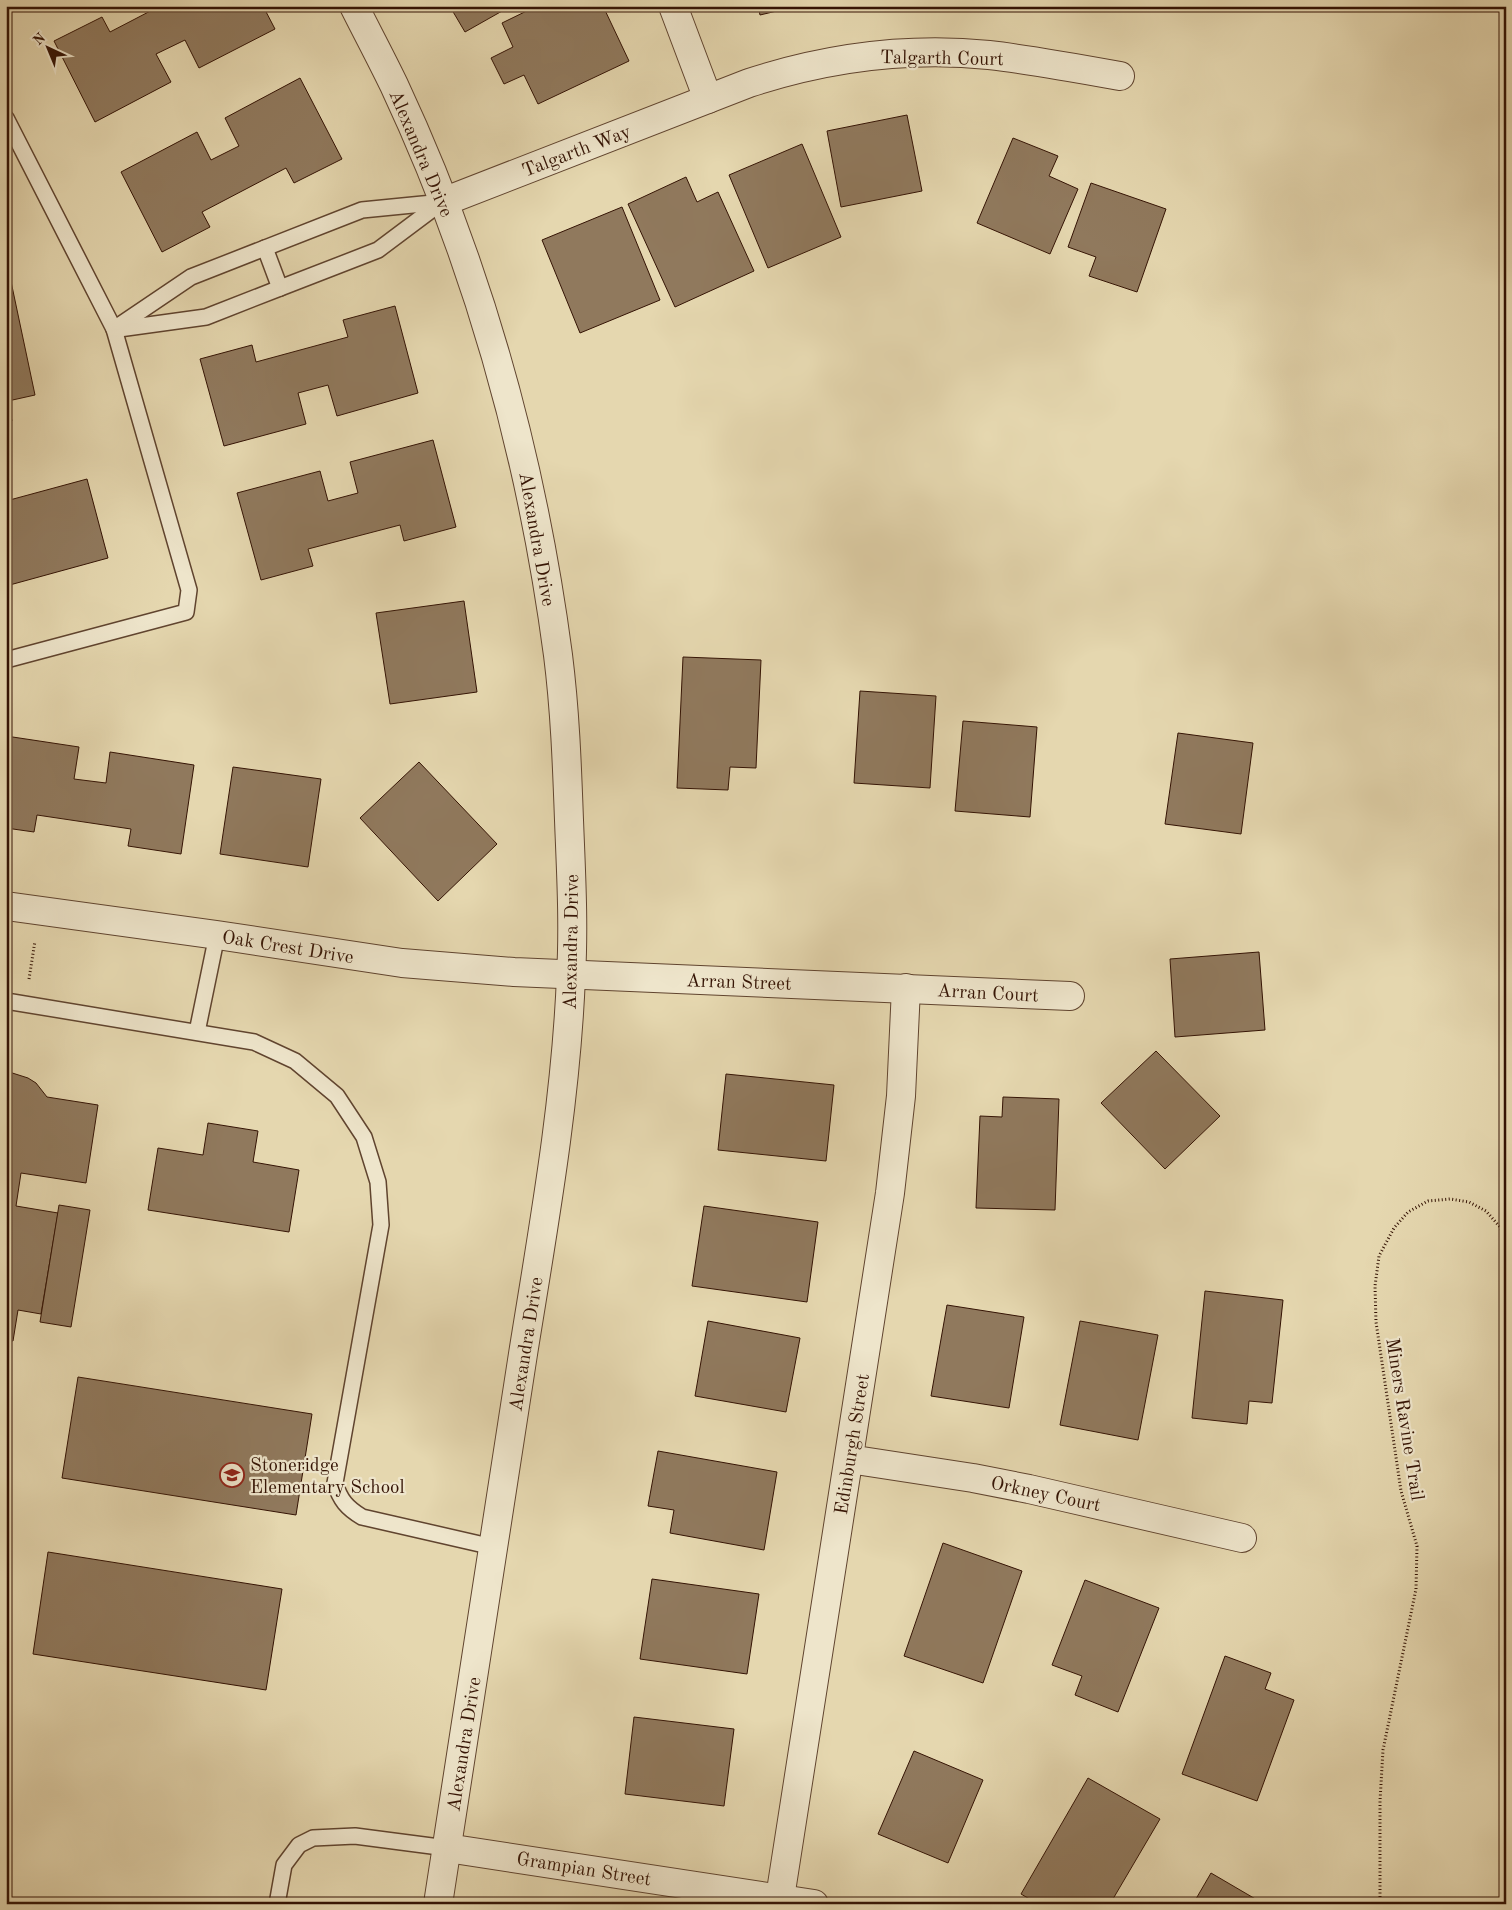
<svg xmlns="http://www.w3.org/2000/svg" width="1512" height="1910" viewBox="0 0 1512 1910" font-family="'Old Standard TT',serif">
<style>
.building{fill:#90795d;stroke:#341304}
.lines{fill:none;stroke-linecap:round;stroke-linejoin:round}
.service-casing{stroke:#60442f;stroke-width:18}
.minor-casing{stroke:#60442f;stroke-width:30}
.tertiary-casing{stroke:#60442f;stroke-width:30}
.path{stroke:#341304;stroke-width:3;stroke-dasharray:1 2.5;stroke-linecap:butt}
.service{stroke:#eee5cb;stroke-width:15}
.minor{stroke:#eee5cb;stroke-width:28}
.tertiary{stroke:#eee5cb;stroke-width:28}
.labels{text-anchor:middle;stroke-width:4.5;stroke-linejoin:round;paint-order:stroke}
.street-label{font-size:19px;fill:#341304;stroke:#eee5cb}
.poi-label{font-size:19px;fill:#341304;stroke:#eee5cb;text-anchor:start}
</style>
<rect width="100%" height="100%" fill="#e5d7af"/>
<filter id="stains"><feTurbulence type="fractalNoise" baseFrequency=".004" numOctaves="4"/><feColorMatrix values="0 0 0 0 .2 0 0 0 0 .09 0 0 0 0 .02 0 0 0 .5 -.17"/></filter>
<radialGradient id="worn" r=".72"><stop offset=".6" stop-color="#630" stop-opacity="0"/><stop offset="1" stop-color="#630" stop-opacity=".3"/></radialGradient>
<g class="building">
<polygon points="160,6 263,6 275,29 199,68 185,40 156,54 171,82 95,122 54,41 102,17 110,32"/>
<polygon points="459,6 511,6 465,32 452,10"/>
<polygon points="537,6 603,6 629,61 538,104 524,75 504,84 491,58 513,47 502,23"/>
<polygon points="758,6 798,6 760,15"/>
<polygon points="300,78 342,159 294,183 286,168 202,212 210,227 162,252 121,172 197,132 211,160 239,146 225,118"/>
<polygon points="907,115 922,191 841,207 827,131"/>
<polygon points="1013,138 1058,156 1049,176 1078,189 1050,254 977,223"/>
<polygon points="802,144 841,237 768,268 729,175"/>
<polygon points="686,177 697,202 718,192 754,271 675,307 628,204"/>
<polygon points="1091,183 1166,209 1137,292 1089,276 1096,257 1068,247"/>
<polygon points="622,207 660,300 580,333 542,240"/>
<polygon points="9,272 35,395 8,401 12,421 6,423 6,273"/>
<polygon points="395,306 418,393 337,416 328,385 298,393 306,424 224,446 200,359 252,345 256,362 348,337 343,320"/>
<polygon points="433,440 456,527 404,541 400,525 308,549 313,566 261,580 237,493 320,471 328,501 358,493 350,462"/>
<polygon points="87,479 108,558 6,586 6,501"/>
<polygon points="464,601 477,692 390,704 376,613"/>
<polygon points="683,657 761,660 756,768 730,767 728,790 677,788"/>
<polygon points="860,691 936,696 930,788 854,783"/>
<polygon points="963,721 1037,727 1030,817 955,811"/>
<polygon points="1178,733 1253,743 1241,834 1165,824"/>
<polygon points="6,736 79,747 74,779 106,783 110,752 194,765 181,854 128,846 131,829 37,815 34,832 6,828"/>
<polygon points="419,762 497,844 438,901 360,818"/>
<polygon points="233,767 321,779 308,867 220,854"/>
<polygon points="1259,952 1265,1030 1175,1037 1170,959"/>
<polygon points="1156,1051 1220,1116 1165,1169 1101,1103"/>
<polygon points="6,1071 28,1078 36,1083 47,1097 98,1105 86,1183 21,1173 16,1206 58,1213 41,1314 18,1310 13,1341 6,1340"/>
<polygon points="726,1074 834,1085 826,1161 718,1150"/>
<polygon points="1003,1097 1059,1099 1055,1210 976,1208 980,1116 1002,1117"/>
<polygon points="208,1123 258,1131 253,1162 299,1170 289,1232 148,1210 158,1148 203,1155"/>
<polygon points="59,1205 90,1210 71,1327 40,1322"/>
<polygon points="704,1206 818,1222 807,1302 692,1286"/>
<polygon points="1205,1291 1283,1300 1272,1403 1249,1401 1247,1424 1192,1418"/>
<polygon points="947,1305 1024,1317 1009,1408 931,1396"/>
<polygon points="708,1321 800,1338 786,1412 695,1396"/>
<polygon points="1080,1321 1158,1335 1138,1440 1060,1425"/>
<polygon points="78,1377 312,1414 296,1515 62,1478"/>
<polygon points="658,1451 777,1472 764,1550 670,1533 674,1510 648,1506"/>
<polygon points="943,1543 1022,1571 983,1683 904,1656"/>
<polygon points="48,1552 282,1589 266,1690 33,1654"/>
<polygon points="652,1579 759,1594 747,1674 640,1659"/>
<polygon points="1085,1580 1159,1608 1118,1712 1075,1695 1082,1676 1052,1665"/>
<polygon points="1225,1656 1271,1673 1265,1689 1294,1700 1257,1801 1182,1774"/>
<polygon points="634,1717 734,1729 724,1806 625,1794"/>
<polygon points="914,1751 983,1780 948,1863 878,1834"/>
<polygon points="1088,1778 1160,1819 1110,1904 1087,1904 1084,1902 1083,1904 1038,1904 1021,1894"/>
<polygon points="1211,1873 1264,1904 1193,1904"/>
</g>
<g class="lines">
<defs>
<g id="service">
<polyline points="6,118 114,329 189,590 186,612 6,660"/>
<polyline points="265,248 280,288"/>
<polyline points="114,329 191,277 362,210 443,202"/>
<polyline points="119,329 206,317 280,288 378,250 442,202"/>
<path d="M6,1001L254,1042L295,1061L337,1096L364,1137L378,1182L381,1225L335,1483C340,1500 347,1508 362,1517L493,1547"/>
<polyline points="197,1032 217,935"/>
<polyline points="277,1904 284,1865 299,1845 313,1838 355,1836 447,1848"/>
</g>
<g id="minor">
<polyline points="673,6 708,99"/>
<path d="M443,202L749,83C826,58 908,47 989,55C1033,60 1076,68 1120,76"/>
<polyline points="6,906 217,935 402,963 514,972 1070,996"/>
<polyline points="849,1459 973,1478 1029,1489 1242,1538"/>
<polyline points="447,1848 814,1904"/>
<polyline points="779,1904 890,1193 901,1096 906,988"/>
</g>
<path id="tertiary" d="M354,6C367,32 381,58 394,85C478,264 532,459 558,655C565,710 567,765 569,820C571,872 574,924 571,976C566,1103 543,1229 523,1354C495,1537 466,1720 438,1904"/>
</defs>
<use href="#service" class="service-casing"/>
<use href="#minor" class="minor-casing"/>
<use href="#tertiary" class="tertiary-casing"/>
<g class="path">
<polyline points="29,979 35,941"/>
<polyline points="1380,1904 1380,1801 1383,1750 1416,1589 1417,1546 1401,1491 1376,1322 1375,1286 1379,1256 1394,1228 1408,1212 1428,1201 1450,1199 1469,1202 1486,1211 1500,1227 1506,1240"/>
</g>
<use href="#service" class="service"/>
<use href="#minor" class="minor"/>
<use href="#tertiary" class="tertiary"/>
</g>
<defs>
<symbol id="school-ring" viewBox="-11 -11 22 22"><circle r="9.5" fill="#eee5cb" stroke="#8f2418" stroke-width="1.5"/><path d="M0-5L7-2L0 1L-7-2ZM-4 1L0 2.5L4 1V4Q0 6-4 4Z" fill="#8f2418"/></symbol>
</defs>
<g fill-rule="evenodd">
<use href="#school-ring" x="218" y="1461" width="28" height="28"/>
</g>
<g class="labels">
<g class="street-label">
<text transform="translate(942 57) rotate(1)" y="7">Talgarth Court</text>
<text transform="translate(576 150) rotate(-21)" y="7">Talgarth Way</text>
<text transform="translate(422 153) rotate(67)" y="7">Alexandra Drive</text>
<text transform="translate(538 539) rotate(80)" y="7">Alexandra Drive</text>
<text transform="translate(570 942) rotate(-89)" y="7">Alexandra Drive</text>
<text transform="translate(288 946) rotate(9)" y="7">Oak Crest Drive</text>
<text transform="translate(739 981) rotate(2)" y="7">Arran Street</text>
<text transform="translate(988 992) rotate(3)" y="7">Arran Court</text>
<text transform="translate(525 1344) rotate(-81)" y="7">Alexandra Drive</text>
<text transform="translate(1406 1419) rotate(81)" y="7">Miners Ravine Trail</text>
<text transform="translate(851 1444) rotate(-81)" y="7">Edinburgh Street</text>
<text transform="translate(1046 1493) rotate(12)" y="7">Orkney Court</text>
<text transform="translate(463 1744) rotate(-81)" y="7">Alexandra Drive</text>
<text transform="translate(584 1868) rotate(9)" y="7">Grampian Street</text>
</g>
<g class="poi-label">
<text x="250" y="1471">Stoneridge<tspan x="250" dy="22">Elementary School</tspan></text>
</g>
</g>
<rect width="1512" height="1910" fill="none" stroke="#e5d7af" stroke-width="25"/>
<rect x="8" y="8" width="1497" height="1895" fill="none" stroke="#341304" stroke-width="2.5"/>
<rect x="12" y="12" width="1487" height="1885" fill="none" stroke="#341304"/>
<g transform="translate(48 48) rotate(316)" stroke="#eee5cb" stroke-width="4" paint-order="stroke">
<path d="M0-4L9 19L0 12L-9 19Z" fill="#341304"/>
<text y="-8" font-size="14" font-weight="bold" text-anchor="middle" fill="#341304">N</text>
</g>
<rect width="100%" height="100%" filter="url(#stains)"/>
<rect width="100%" height="100%" fill="url(#worn)"/>
</svg>
